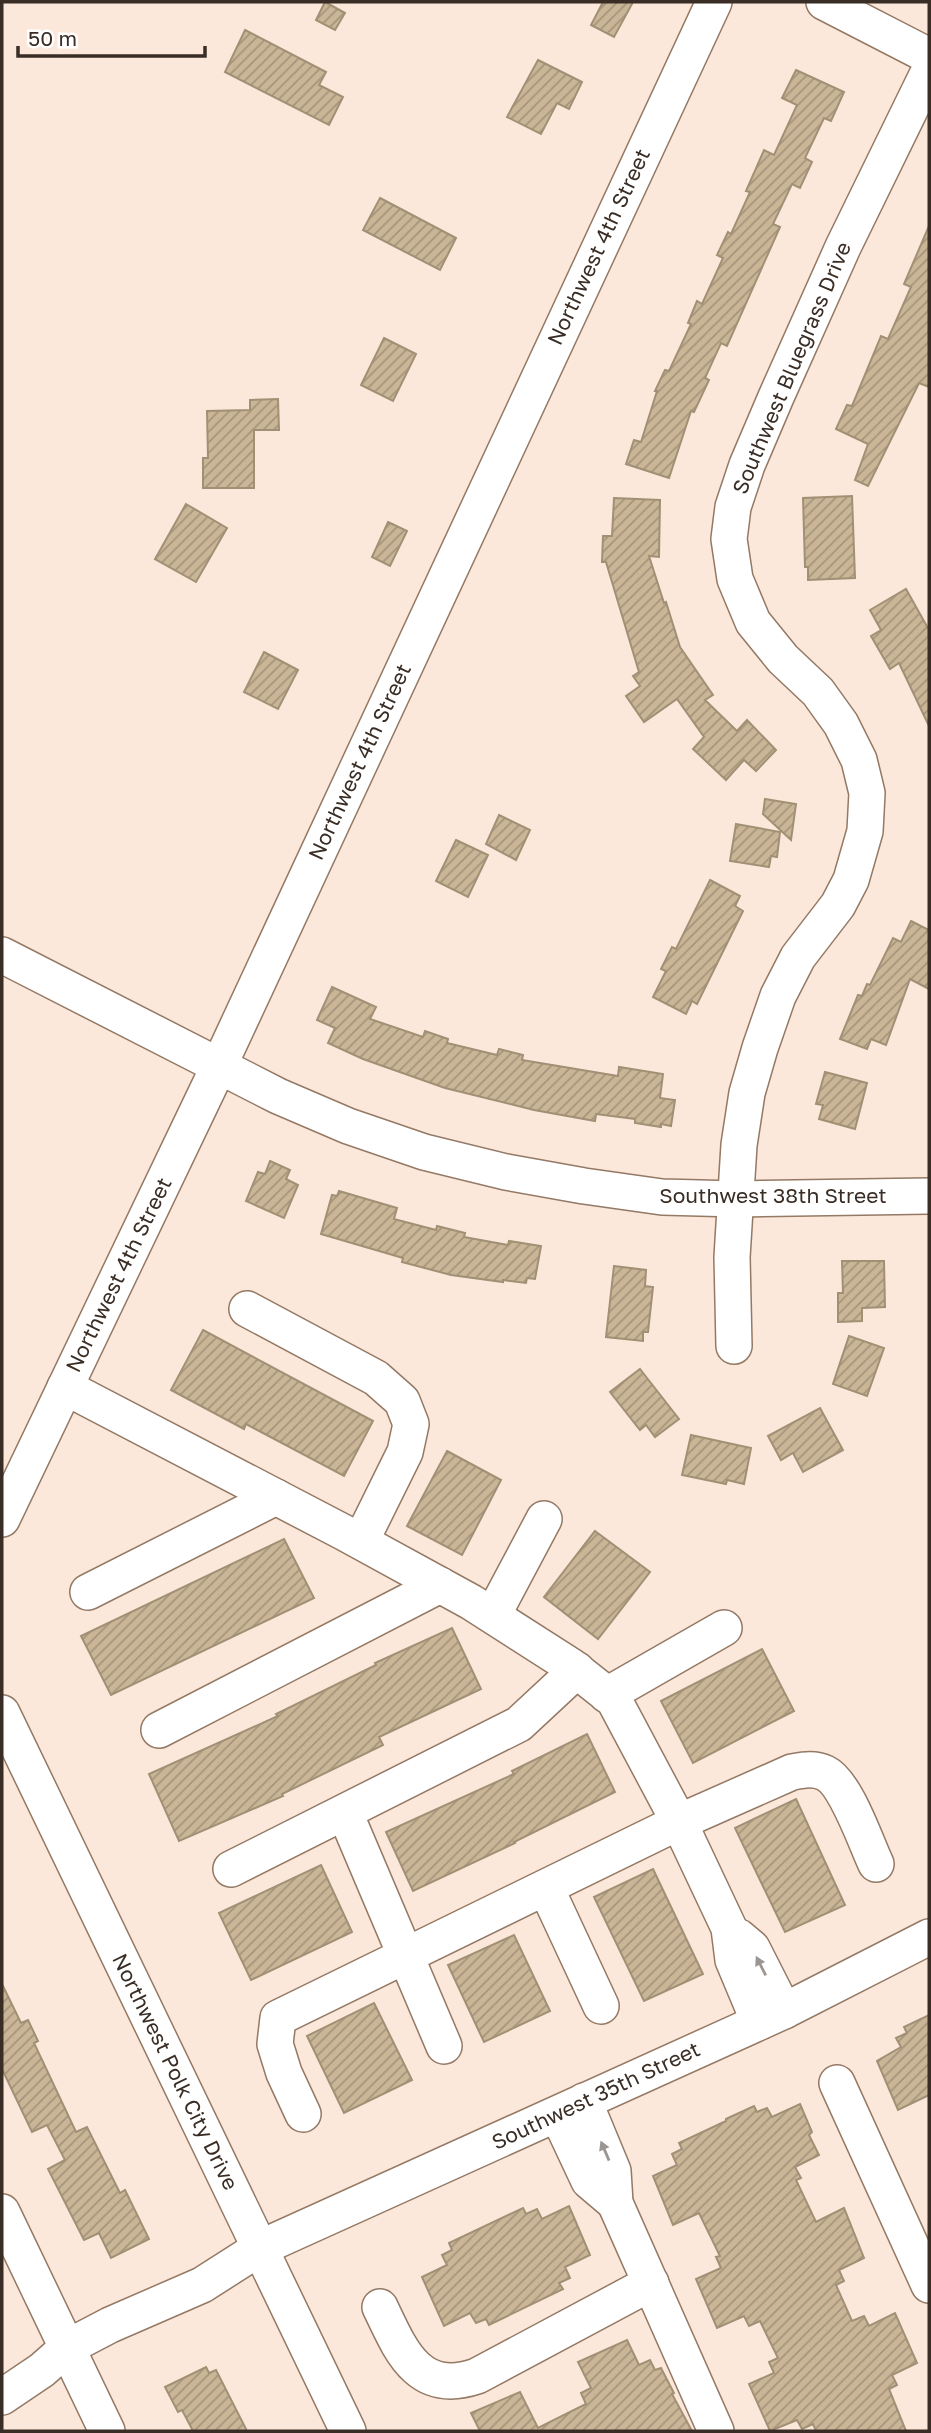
<svg xmlns="http://www.w3.org/2000/svg" width="931" height="2433" viewBox="0 0 931 2433" font-family="'Golos Text',sans-serif">
<style>
.building{fill:url(#building-hatch);stroke:#a29074;stroke-width:2}
.lines{fill:none;stroke-linecap:round;stroke-linejoin:round}
.minor-casing{stroke:#947964;stroke-width:38}
.minor{stroke:#fff;stroke-width:35}
.oneway{fill:#9c9692}
.labels{text-anchor:middle;stroke-width:5;stroke-linejoin:round;paint-order:stroke}
.street-label{font-size:21px;fill:#392d25;stroke:#fff}
</style>
<defs>
<pattern id="building-hatch" width="6" height="6" patternUnits="userSpaceOnUse" patternTransform="scale(1.75)"><rect width="6" height="6" fill="#cab697"/><path d="M-1 1l2-2M0 6l6-6M5 7l2-2" fill="none" stroke="#a5947b"/></pattern>
</defs>
<rect width="100%" height="100%" fill="#fbe8db"/>
<g class="building">
<polygon points="325,2 345,13 335,30 316,20"/>
<polygon points="603,2 633,2 614,37 591,25"/>
<polygon points="245,30 326,72 319,85 343,97 329,125 225,72"/>
<polygon points="538,60 582,82 569,109 557,103 541,134 507,117"/>
<polygon points="796,70 844,92 831,121 824,118 805,158 812,162 800,188 792,184 773,224 780,227 727,346 721,343 705,378 709,380 694,412 691,411 669,478 626,464 634,440 641,442 657,391 655,391 665,370 669,371 691,324 688,323 697,301 702,304 723,258 717,255 728,232 731,234 750,192 746,191 764,150 774,155 797,105 782,98"/>
<polygon points="380,198 456,238 440,270 363,230"/>
<polygon points="929,226 929,387 919,383 868,486 855,480 868,444 836,429 847,405 852,406 881,336 888,339 911,287 904,284"/>
<polygon points="384,338 416,354 393,401 361,385"/>
<polygon points="278,399 279,430 254,430 254,488 203,488 203,458 208,458 207,411 250,410 250,400"/>
<polygon points="852,496 855,578 808,580 808,567 805,567 803,498"/>
<polygon points="614,498 660,500 659,557 649,556 664,603 666,602 680,647 713,695 705,700 737,731 747,720 776,750 756,771 744,760 726,780 693,749 704,737 677,699 644,722 626,696 640,686 633,676 639,672 606,562 602,562 603,536 612,536"/>
<polygon points="186,504 227,528 196,582 155,559"/>
<polygon points="388,522 407,531 390,566 372,557"/>
<polygon points="906,589 929,630 929,726 899,663 890,669 871,636 881,630 870,610"/>
<polygon points="264,652 298,670 278,709 244,692"/>
<polygon points="765,799 796,804 791,840 763,814"/>
<polygon points="499,815 530,830 516,860 486,844"/>
<polygon points="736,824 780,832 777,857 771,856 769,867 730,861"/>
<polygon points="456,840 488,855 468,897 436,881"/>
<polygon points="710,880 740,896 735,906 743,911 697,1004 692,1001 686,1014 653,997 666,971 661,969 672,947 676,949"/>
<polygon points="911,921 929,930 929,989 910,979 886,1045 871,1039 867,1049 840,1039 858,995 862,996 867,984 870,985 893,938 901,942"/>
<polygon points="332,987 376,1007 370,1019 423,1037 425,1031 448,1039 447,1043 497,1055 499,1049 523,1055 522,1060 618,1076 619,1067 663,1074 660,1098 675,1100 671,1126 661,1124 661,1127 635,1123 635,1119 596,1114 595,1121 534,1110 445,1088 363,1059 328,1043 335,1028 317,1020"/>
<polygon points="825,1072 867,1083 855,1129 819,1119 823,1105 816,1104"/>
<polygon points="270,1161 290,1170 286,1179 298,1185 284,1218 246,1201 258,1172 265,1174"/>
<polygon points="339,1191 397,1208 394,1219 436,1230 437,1226 465,1233 464,1237 508,1245 509,1241 541,1246 535,1279 527,1278 526,1283 503,1280 503,1282 451,1275 402,1262 403,1258 321,1234 332,1195 337,1196"/>
<polygon points="842,1261 884,1261 885,1307 862,1308 862,1321 838,1322 838,1293 843,1293"/>
<polygon points="614,1266 646,1270 645,1286 653,1287 648,1332 643,1332 643,1341 606,1337"/>
<polygon points="203,1330 373,1421 344,1476 246,1424 244,1429 171,1390"/>
<polygon points="849,1336 884,1348 867,1396 833,1384"/>
<polygon points="640,1369 679,1419 655,1437 646,1425 640,1430 610,1392"/>
<polygon points="820,1408 843,1450 803,1472 793,1453 781,1460 768,1436"/>
<polygon points="691,1435 751,1448 744,1484 727,1480 726,1484 682,1475"/>
<polygon points="447,1451 501,1480 462,1555 407,1526"/>
<polygon points="595,1531 650,1572 598,1639 544,1597"/>
<polygon points="284,1539 314,1598 111,1695 81,1636"/>
<polygon points="452,1628 481,1689 379,1737 383,1745 282,1794 283,1796 179,1841 149,1774 278,1716 276,1714 376,1665 375,1663"/>
<polygon points="762,1649 794,1711 693,1763 661,1701"/>
<polygon points="587,1734 615,1792 514,1842 515,1843 413,1891 386,1832 514,1774 512,1771"/>
<polygon points="796,1799 845,1905 785,1932 735,1828"/>
<polygon points="321,1865 352,1932 251,1980 219,1913"/>
<polygon points="653,1869 703,1974 644,2001 594,1897"/>
<polygon points="514,1935 550,2011 484,2042 448,1965"/>
<polygon points="2,1984 21,2023 28,2020 38,2041 34,2043 76,2132 87,2127 120,2193 125,2190 149,2239 111,2258 99,2233 84,2240 48,2169 65,2160 47,2125 32,2132 2,2069"/>
<polygon points="374,2003 412,2080 344,2113 307,2036"/>
<polygon points="929,2015 929,2095 898,2110 877,2061 901,2047 896,2038 907,2033 904,2027"/>
<polygon points="800,2104 812,2132 809,2135 819,2155 795,2167 801,2178 796,2180 816,2222 844,2208 864,2258 839,2270 844,2281 836,2285 852,2321 864,2316 869,2326 895,2313 917,2363 892,2375 897,2385 889,2389 906,2431 816,2431 813,2424 802,2429 797,2420 770,2431 749,2384 774,2373 769,2362 778,2358 760,2321 749,2326 744,2316 717,2328 696,2279 721,2268 716,2257 720,2256 699,2213 673,2225 653,2176 677,2165 672,2154 682,2149 679,2143 726,2121 726,2119 754,2106 757,2112 767,2108 772,2117"/>
<polygon points="569,2206 590,2255 565,2267 570,2278 559,2283 563,2289 489,2325 486,2319 476,2323 470,2313 444,2326 422,2277 447,2265 442,2255 452,2250 449,2243 523,2208 526,2214 537,2209 542,2219"/>
<polygon points="627,2340 639,2365 650,2360 655,2370 661,2368 674,2393 672,2394 692,2431 480,2431 471,2413 520,2392 538,2428 586,2404 581,2393 591,2388 578,2362"/>
<polygon points="206,2367 209,2373 216,2370 247,2431 193,2431 182,2410 178,2412 165,2387"/>
</g>
<g class="lines">
<defs>
<g id="minor">
<polyline points="824,2 929,56"/>
<polyline points="2,955 278,1096 348,1126 424,1152 506,1172 584,1186 662,1197 737,1199 929,1196"/>
<polyline points="247,1309 376,1378 402,1401 411,1424 405,1452 361,1541"/>
<polyline points="734,1346 732,1257 739,1145 747,1093 760,1048 778,996 798,957 838,905 851,880 865,831 867,793 859,760 841,724 818,692 783,659 753,622 735,579 729,539 733,507 747,465 776,397 843,247 929,71"/>
<polyline points="65,1387 343,1532 471,1602 571,1666 614,1700 679,1822 729,1928 733,1960 759,2022"/>
<polyline points="2,1519 218,1068 714,2"/>
<polyline points="88,1592 276,1497"/>
<polyline points="493,1615 544,1519"/>
<polyline points="607,1695 724,1628"/>
<polyline points="2,1713 348,2431"/>
<polyline points="159,1730 440,1585"/>
<polyline points="345,1813 444,2046"/>
<polyline points="231,1869 519,1724 577,1670"/>
<polyline points="546,1888 601,2006"/>
<polyline points="739,1937 752,1948 784,2011"/>
<polyline points="837,2083 929,2285"/>
<polyline points="584,2101 613,2171 615,2203 716,2431"/>
<path d="M303,2114L284,2073L275,2044L278,2018L679,1822L792,1772C804,1770 814,1768 825,1773C846,1783 866,1843 876,1864"/>
<polyline points="558,2115 589,2181 615,2203"/>
<polyline points="2,2212 107,2431"/>
<path d="M380,2307C401,2351 418,2396 477,2376L651,2283"/>
<polyline points="2,2397 42,2370 68,2347 110,2325 202,2285 260,2248 784,2011 929,1937"/>
</g>
</defs>
<use href="#minor" class="minor-casing"/>
<use href="#minor" class="minor"/>
</g>
<defs><path id="oneway-solid" d="M-6-.8H1V-3.2L6.5 0L1 3.2V.8H-6Z" transform="scale(1.75)"/></defs>
<g class="oneway">
<use href="#oneway-solid" transform="translate(761 1966) rotate(-117)"/>
<use href="#oneway-solid" transform="translate(605 2151) rotate(-113)"/>
</g>
<g class="labels">
<g class="street-label">
<text transform="translate(599 247) rotate(-65)" y="7">Northwest 4th Street</text>
<text transform="translate(792 368) rotate(-67)" y="7">Southwest Bluegrass Drive</text>
<text transform="translate(360 762) rotate(-65)" y="7">Northwest 4th Street</text>
<text x="773" y="1203">Southwest 38th Street</text>
<text transform="translate(119 1275) rotate(-64)" y="7">Northwest 4th Street</text>
<text transform="translate(175 2072) rotate(64)" y="7">Northwest Polk City Drive</text>
<text transform="translate(596 2096) rotate(-25)" y="7">Southwest 35th Street</text>
</g>
</g>
<rect width="931" height="2433" fill="none" stroke="#392d25" stroke-width="7"/>
<path d="M18 46v10h187v-10" fill="none" stroke="#392d25" stroke-width="3.5"/>
<text x="28" y="46" font-size="21" fill="#392d25" stroke="#ffffff" stroke-width="5" paint-order="stroke">50 m</text>
</svg>
